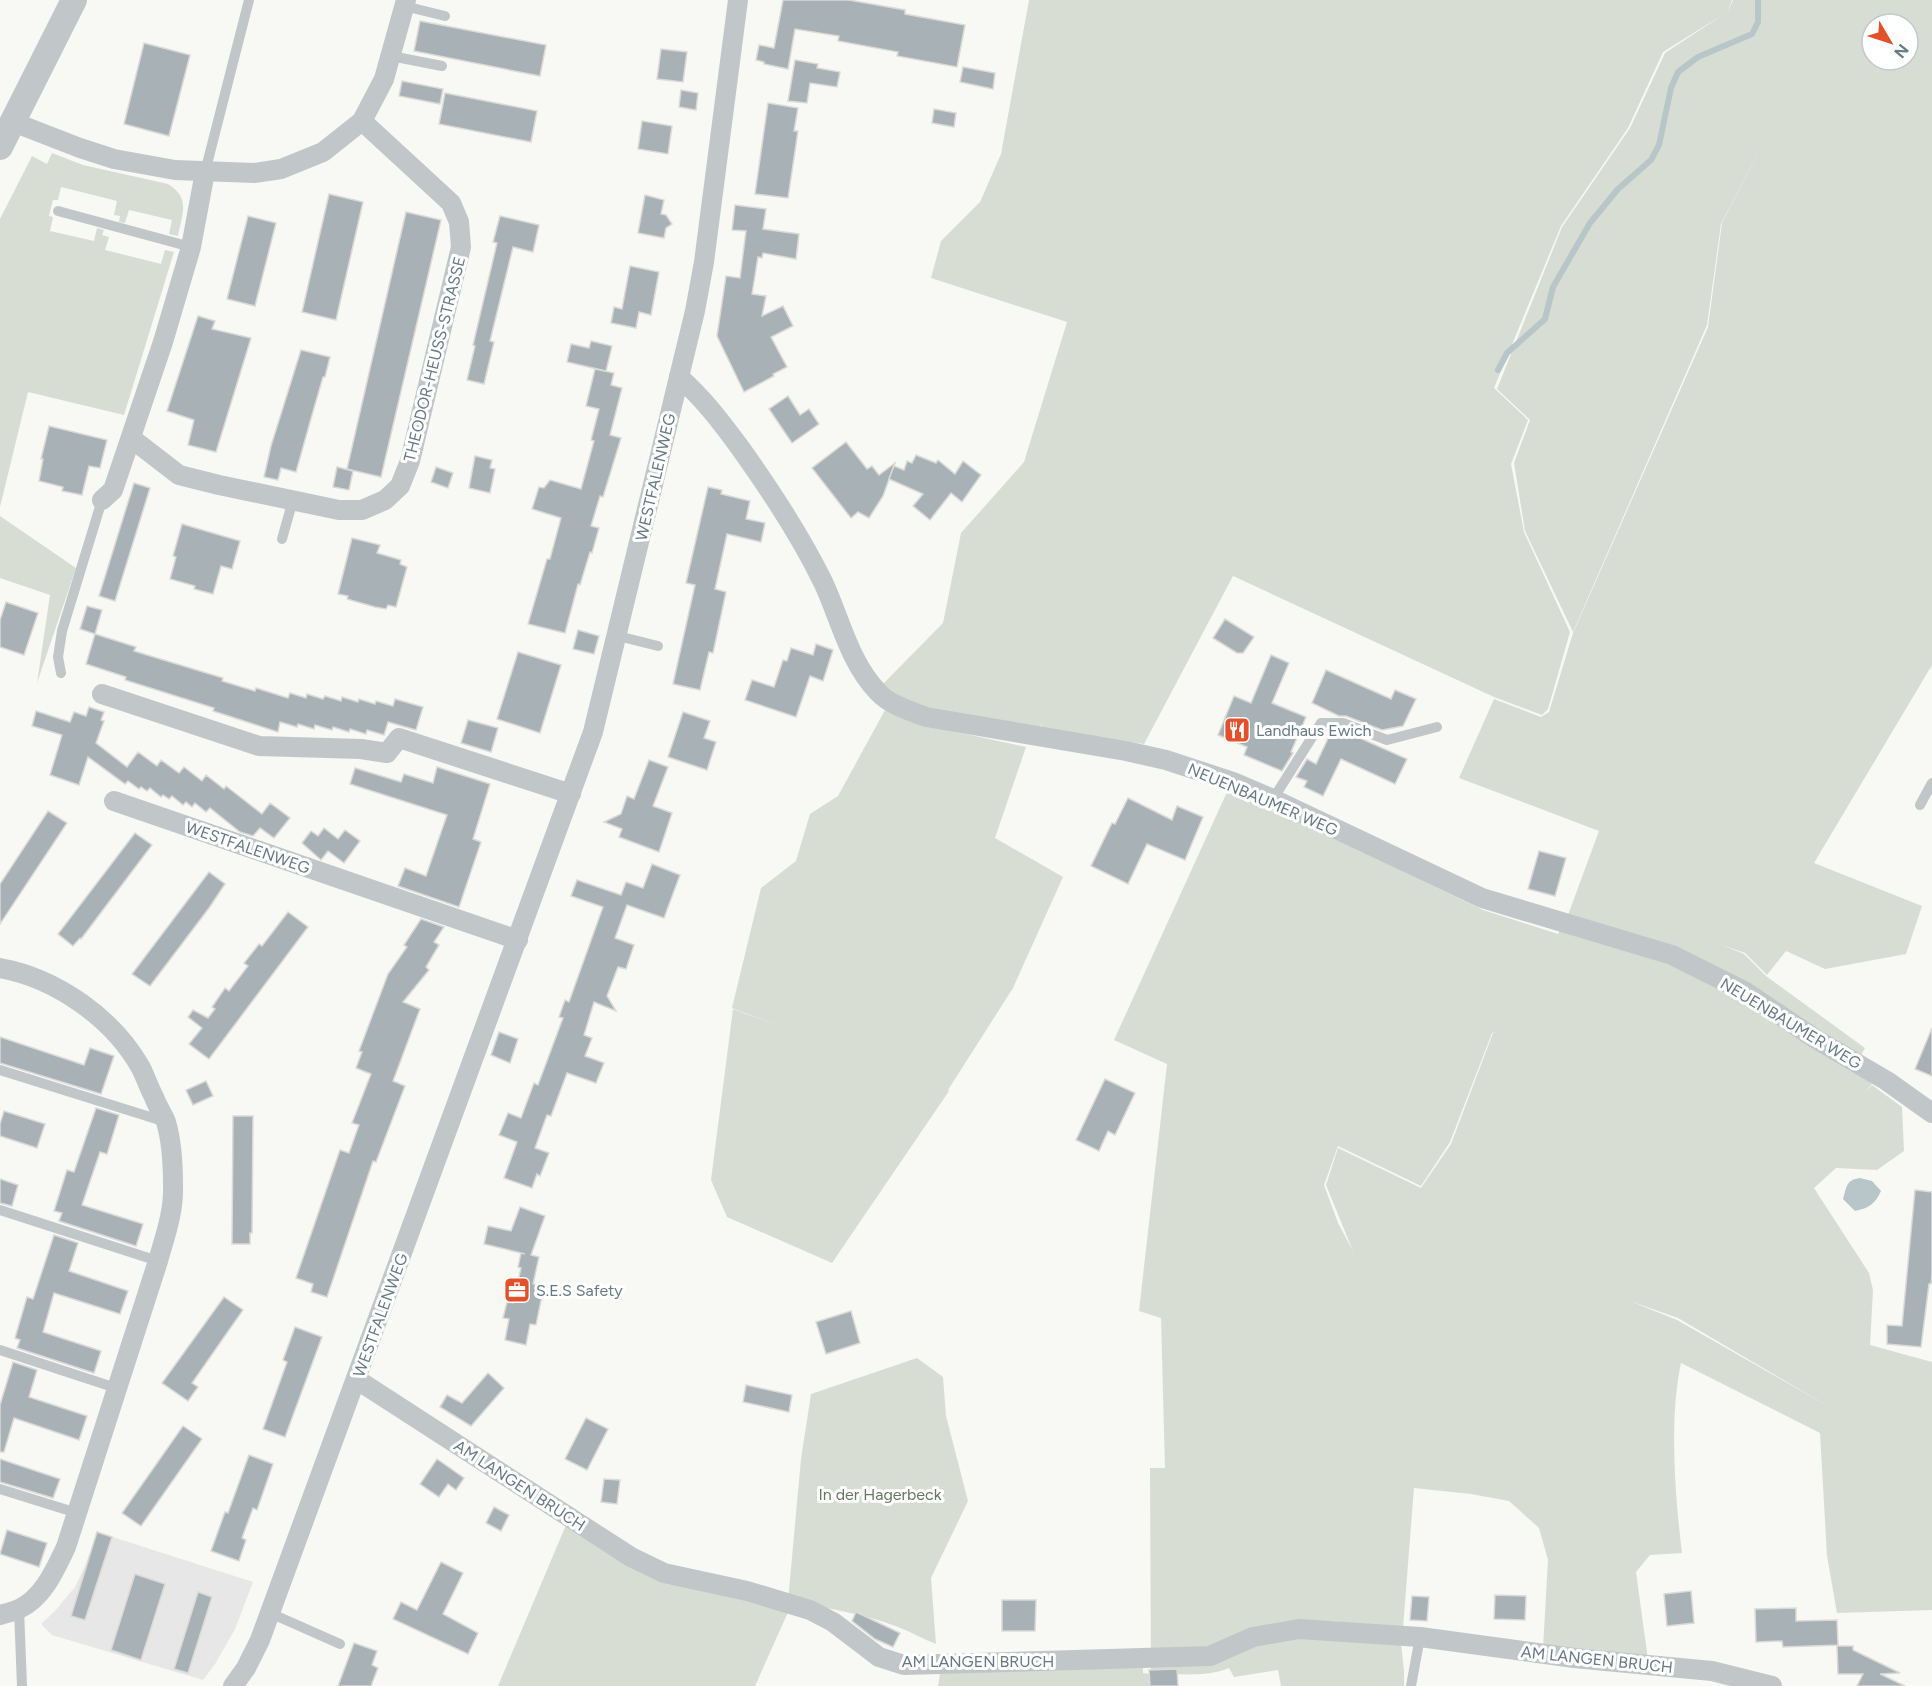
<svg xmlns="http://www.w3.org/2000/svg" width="1932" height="1686" viewBox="0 0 1932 1686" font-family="Figtree,sans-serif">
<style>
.built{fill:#e6e7e6}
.green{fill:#d8ddd4;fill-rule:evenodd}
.water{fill:#b8c5c9}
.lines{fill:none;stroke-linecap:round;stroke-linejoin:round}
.stream{stroke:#b8c5c9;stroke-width:6}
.building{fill:#a8b1b6;stroke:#dadad7;stroke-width:1.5}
.service{stroke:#c1c6c9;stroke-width:10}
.minor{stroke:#c1c6c9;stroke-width:20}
.tertiary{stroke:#c1c6c9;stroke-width:26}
.labels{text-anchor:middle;stroke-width:6;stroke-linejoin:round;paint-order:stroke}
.street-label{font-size:16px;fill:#677986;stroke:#fff}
.poi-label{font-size:16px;fill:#677986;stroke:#fff;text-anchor:start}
.park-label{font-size:16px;fill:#667862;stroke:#fff}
</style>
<rect width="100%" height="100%" fill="#f8f8f5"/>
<polygon class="built" points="97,1532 253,1582 235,1629 215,1664 203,1680 52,1635 41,1624 55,1611 75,1587 86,1564"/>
<g class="green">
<path d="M1029,0H1732L1728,11L1733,0H1932V665L1814,863L1922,906L1906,954L1825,969L1786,951L1767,975L1745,953L1722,945L1744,954L1766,976L1865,1048L1854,1069L1872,1084L1865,1092L1872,1085L1902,1107L1904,1151L1877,1170L1836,1168L1814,1188L1869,1273L1873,1290L1870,1345L1932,1362V1610L1837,1613L1827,1556L1820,1433L1681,1363C1669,1419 1675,1495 1682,1553L1650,1555L1636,1572L1648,1660L1543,1648L1548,1560L1539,1528L1509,1501L1471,1494L1414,1488L1403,1628L1331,1621L1335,1636L1401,1643L1404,1671V1686H1281L1278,1670L1234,1677L1229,1668C1206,1678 1176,1673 1151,1674L1150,1468H1165L1161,1318L1139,1311L1167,1064L1114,1040L1227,792L1306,825L1483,910L1558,934L1568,915L1599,831L1459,778L1494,699L1541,717L1549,712L1573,633L1708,327L1722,223L1767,136L1721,224L1707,325L1573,632L1525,531L1514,463L1530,420L1497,389L1562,227L1630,128L1665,53L1724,14L1663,52L1628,128L1561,226L1494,388L1528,420L1511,464L1524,532L1570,632L1548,709L1542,715L1494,697L1233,576L1144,744L1040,728L1043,722L1039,728L930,711L904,700L883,684L943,623L961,533L1024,462L1067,322L931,278L941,241L980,202L1001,154ZM1872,24H1908V60H1872ZM1502,1031L1493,1033L1451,1144L1421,1188L1338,1148L1326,1185L1353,1251L1338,1223L1324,1185L1338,1146L1421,1186L1450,1142L1492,1033ZM1630,1301L1678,1318L1833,1409L1677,1320Z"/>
<path d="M52,153L83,165L168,184C191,198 182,214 178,236L169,234L172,220L129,210L125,223L119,222L120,216L114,215L117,201L61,187L58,200H53L49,216L53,217L50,231L94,241L97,228L104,230L102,235L109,237L105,250L161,264L165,250L174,252L124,415L28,392L0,507V219L32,156L47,164Z"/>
<polygon points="0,516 76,568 37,683 50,595 0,578"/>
<polygon points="885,710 919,724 1026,747 995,838 1063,877 1013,988 948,1090 949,1091 832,1263 727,1217 711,1180 733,1009 776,1025 732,1008 761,888 796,861 810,814 838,796"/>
<path d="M917,1358L943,1377L946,1416L968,1501L931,1578L936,1644C923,1639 911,1632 898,1627C863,1613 824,1608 788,1601L801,1459L811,1394Z"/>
<polygon points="566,1525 602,1548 789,1610 755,1686 498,1686"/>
<polygon points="1143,1664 1143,1673 1151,1674 1151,1686 938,1686 940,1674 953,1667"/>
</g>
<path class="water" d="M1860,1178L1872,1181L1881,1191C1875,1204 1869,1208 1855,1211L1843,1199C1847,1186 1846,1180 1860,1178Z"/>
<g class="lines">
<polyline class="stream" points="1498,370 1507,353 1545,319 1553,287 1590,223 1618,189 1651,160 1659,145 1671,88 1678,72 1698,57 1752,34 1758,22 1758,0"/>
</g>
<g class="building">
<polygon points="783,0 849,0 905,10 905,14 965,25 957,67 897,56 898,52 838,41 839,36 795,29 788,69 764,64 764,62 756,60 759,45 774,48"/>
<polygon points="420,21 546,45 540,76 414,51"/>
<polygon points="144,43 190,55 169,136 124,124"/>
<polygon points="661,49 687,52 683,82 657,79"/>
<polygon points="795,60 818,64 817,68 840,72 837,87 810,83 807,103 788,101"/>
<polygon points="963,67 995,73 993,89 960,82"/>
<polygon points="402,81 443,89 440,104 399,96"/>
<polygon points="681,90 698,93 696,110 679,107"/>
<polygon points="445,93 537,111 531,142 439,124"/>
<polygon points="768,103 798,108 794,131 798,131 788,198 755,194"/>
<polygon points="934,109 956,113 954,127 932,123"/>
<polygon points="642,121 672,126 668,154 638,149"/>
<polygon points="329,194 363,202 336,320 302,312"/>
<polygon points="645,195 664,200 661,214 666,215 672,224 666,228 664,238 638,233"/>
<polygon points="735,205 766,209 763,229 799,234 796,259 763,253 762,258 758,257 752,294 766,296 762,316 783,306 793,326 771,337 787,367 773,374 774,376 744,392 717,336 726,276 740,278 746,231 732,230"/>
<polygon points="406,212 441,220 381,477 347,469"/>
<polygon points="248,216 276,223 255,306 227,299"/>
<polygon points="500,216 539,225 533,252 513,247 490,341 494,342 484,384 467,380 475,346 473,345 497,243 493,242"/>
<polygon points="630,266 659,272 651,315 639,312 636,328 611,323 614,307 622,309"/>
<polygon points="198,316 215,321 212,329 251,338 216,452 188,445 194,420 167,411"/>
<polygon points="591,341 612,346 606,371 567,362 571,344 589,348"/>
<polygon points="301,350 330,357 325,377 323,377 312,415 296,472 281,468 278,480 264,477 271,446"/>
<polygon points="595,369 614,373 611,385 622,388 610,435 621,438 603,497 600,496 591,526 599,528 592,553 590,552 580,585 578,584 565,633 528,624 547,559 550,559 561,518 532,509 539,487 544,488 550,480 581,489 594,441 591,440 599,409 586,406"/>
<polygon points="788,396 800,415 809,409 819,424 792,443 769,409"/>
<polygon points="49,426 107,440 100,468 89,466 82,495 62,491 63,487 39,481 43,459 41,459"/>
<polygon points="846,442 867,469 872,466 879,475 895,463 883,496 869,518 858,512 851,518 812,468"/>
<polygon points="916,455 936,463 938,460 955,474 963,461 981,475 962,502 951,493 930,520 913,506 923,494 889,479 894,466 904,470 907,461 912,463"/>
<polygon points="475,456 492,460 490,468 495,469 490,493 469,488"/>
<polygon points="337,467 353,471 349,490 333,487"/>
<polygon points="436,467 453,473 448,488 431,482"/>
<polygon points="134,483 150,488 115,601 99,596"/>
<polygon points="708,487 722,490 721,494 750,501 746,519 765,523 761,542 727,534 715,589 726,592 713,653 709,652 700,690 673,684 695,585 686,583"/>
<polygon points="182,524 240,541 232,569 221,566 213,594 194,589 195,586 170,579 176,557 173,556"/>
<polygon points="352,538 380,545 377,553 401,560 400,564 407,567 396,607 388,605 386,609 375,607 347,599 348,596 338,594"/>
<polygon points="6,602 38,613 24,655 0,647 0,620"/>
<polygon points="87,606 102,610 95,634 80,629"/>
<polygon points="1225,619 1254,637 1243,653 1237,653 1213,638"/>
<polygon points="578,630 599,636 594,654 573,649"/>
<polygon points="95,634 136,647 134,651 223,678 222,681 255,691 256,688 288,698 290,693 306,698 307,694 323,699 325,696 341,701 342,697 358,702 359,699 375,704 376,701 393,706 395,699 423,707 416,730 388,722 384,735 367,730 366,734 350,729 349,732 333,727 332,730 315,725 314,729 298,724 297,727 280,722 278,732 213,711 214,708 125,680 126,677 86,664"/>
<polygon points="816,644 833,650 823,681 810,676 796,717 745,700 752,680 774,687 783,660 787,661 791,648 813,655"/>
<polygon points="518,652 561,665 540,733 497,719"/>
<polygon points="1271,655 1289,663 1272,703 1306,717 1291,752 1293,753 1282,771 1244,755 1247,747 1218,735 1234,696 1251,703"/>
<polygon points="1326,670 1391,699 1395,690 1416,699 1403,726 1382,730 1346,716 1339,716 1312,703"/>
<polygon points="89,707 104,712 101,720 104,721 96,743 127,767 138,752 157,766 161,760 179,773 184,767 202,781 206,775 224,789 226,786 262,814 270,803 290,818 274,838 260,828 253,836 240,832 210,808 206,812 195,803 192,807 186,802 183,805 172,796 169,799 163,795 161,797 150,788 147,791 141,787 139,789 128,781 125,784 88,757 79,785 50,775 62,735 32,726 36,711 70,722 74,712 86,716"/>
<polygon points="683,712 710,721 704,738 716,742 707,770 668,757"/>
<polygon points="468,720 498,728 491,752 461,743"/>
<polygon points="1332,730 1342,730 1407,759 1395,784 1341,759 1323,796 1304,787 1307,781 1296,777 1307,759 1316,764"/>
<polygon points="649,760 668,767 653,806 672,813 659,852 619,837 622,829 604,822 621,814 627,796 634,799"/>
<polygon points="437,767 490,784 473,839 481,842 459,907 398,886 405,868 426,876 447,815 350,784 355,768 401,782 404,774 433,783"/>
<polygon points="1128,798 1172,820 1177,806 1203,817 1185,860 1147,844 1128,884 1091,866 1112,823 1115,824"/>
<polygon points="48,811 67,823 0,924 0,884"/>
<polygon points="324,828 338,839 345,830 360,841 344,863 328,851 321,860 302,843 311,831 318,836"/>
<polygon points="135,833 152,845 81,939 80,938 73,946 58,934"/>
<polygon points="1539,851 1566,858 1555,896 1528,889"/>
<polygon points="652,864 680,875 664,918 627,905 615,938 634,945 626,969 618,967 607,996 616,1011 594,1002 584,1035 592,1038 585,1056 604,1063 596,1083 567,1073 551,1116 547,1115 535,1148 549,1153 540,1176 537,1174 532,1188 504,1178 517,1142 499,1135 508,1113 521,1118 534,1083 538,1085 563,1018 559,1017 565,1000 569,1002 603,907 571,896 577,880 621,895 626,882 643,888"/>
<polygon points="209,872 225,884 209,908 150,986 132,974"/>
<polygon points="288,912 308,927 209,1059 189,1044 202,1028 188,1017 193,1010 208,1018 215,1009 212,1007 225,988 229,991 248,966 244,963 252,953 259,944 262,946"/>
<polygon points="421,919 444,927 434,942 439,945 426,967 429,970 403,1002 420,1009 393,1081 405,1086 376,1162 373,1161 327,1297 311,1292 313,1284 296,1278 340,1150 349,1153 359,1125 352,1123 371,1074 356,1068 362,1052 359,1051 388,974 407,947 404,945"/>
<polygon points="1932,1028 1932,1076 1915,1069"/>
<polygon points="499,1032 518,1039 510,1063 491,1055"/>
<polygon points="0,1037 84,1065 90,1048 114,1056 101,1094 0,1063"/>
<polygon points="1105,1079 1135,1093 1115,1135 1108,1131 1099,1151 1076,1140"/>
<polygon points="206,1081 213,1096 193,1105 186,1090"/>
<polygon points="96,1108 119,1115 107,1154 100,1152 82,1205 143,1224 136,1246 59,1221 62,1213 54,1211 67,1170 74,1172"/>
<polygon points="4,1111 45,1124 37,1148 0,1136 0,1124"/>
<polygon points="233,1116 253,1116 252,1233 250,1233 250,1244 232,1244"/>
<polygon points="0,1179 18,1185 12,1206 0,1203"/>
<polygon points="1915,1190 1932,1192 1932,1275 1931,1284 1929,1284 1921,1347 1887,1344 1887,1325 1902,1326"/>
<polygon points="520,1207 545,1216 531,1255 539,1257 533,1284 544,1286 536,1325 530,1324 526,1345 505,1340 509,1319 503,1318 507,1302 513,1303 521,1268 518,1267 521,1253 525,1254 484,1244 488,1226 511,1231"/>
<polygon points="54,1235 78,1243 69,1271 128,1291 120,1314 54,1293 43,1332 101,1351 94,1373 17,1348 20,1340 15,1338 27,1297 33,1299"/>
<polygon points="224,1297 243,1310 192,1383 198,1387 188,1401 162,1383"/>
<polygon points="851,1311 860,1343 826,1354 816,1322"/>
<polygon points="295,1327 322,1337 285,1437 263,1429 287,1362 283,1360"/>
<polygon points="13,1362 37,1370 29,1397 87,1416 79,1440 14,1418 4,1452 0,1452 0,1405"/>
<polygon points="488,1373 504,1388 471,1426 440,1407 447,1395 462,1403"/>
<polygon points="746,1385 792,1395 789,1412 743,1402"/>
<polygon points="586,1418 608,1429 587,1470 565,1459"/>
<polygon points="183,1426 202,1439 141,1526 122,1513"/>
<polygon points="249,1455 273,1464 257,1510 253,1508 242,1538 246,1540 239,1561 211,1551 225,1512 228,1513"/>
<polygon points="0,1459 60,1479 53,1498 0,1482"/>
<polygon points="437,1459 464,1478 456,1490 448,1484 439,1497 420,1484"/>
<polygon points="604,1479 620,1480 617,1504 601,1502"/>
<polygon points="494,1507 509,1515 501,1531 486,1523"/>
<polygon points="7,1530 47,1543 39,1567 0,1554"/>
<polygon points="97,1532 112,1537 85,1620 71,1616"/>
<polygon points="441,1562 463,1573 443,1614 478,1633 468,1654 393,1619 401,1602 417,1610"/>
<polygon points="135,1574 165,1584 141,1660 111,1650"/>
<polygon points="1691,1591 1694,1623 1667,1626 1664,1594"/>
<polygon points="198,1592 212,1597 188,1673 174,1669"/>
<polygon points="1495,1595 1526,1596 1525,1620 1494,1619"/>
<polygon points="1412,1596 1429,1597 1427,1621 1410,1620"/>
<polygon points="1002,1600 1036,1600 1035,1631 1002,1631"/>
<polygon points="1796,1608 1796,1621 1837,1620 1838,1645 1783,1647 1782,1641 1756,1642 1755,1609"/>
<polygon points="856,1612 900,1633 893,1647 875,1639 852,1621"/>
<polygon points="354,1643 377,1651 372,1665 378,1668 371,1686 338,1686"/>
<polygon points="1837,1646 1853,1646 1853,1650 1900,1673 1880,1674 1905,1686 1857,1686 1863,1674 1838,1674"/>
<polygon points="1177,1669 1178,1686 1150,1686 1149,1670"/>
</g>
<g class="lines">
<g class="service">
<polyline points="404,6 445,16"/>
<polyline points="391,56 442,66"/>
<polyline points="205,172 249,0"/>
<polyline points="58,211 191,247"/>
<polyline points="282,539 293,500"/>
<polyline points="618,636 658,646"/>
<polyline points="61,673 58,657 62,631 102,500"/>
<polyline points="1273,799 1321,723 1343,723 1387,740 1437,727"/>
<polyline points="1920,805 1932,783"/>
<polyline points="0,1070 166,1122"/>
<polyline points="0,1210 158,1261"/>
<polyline points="0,1350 116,1388"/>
<polyline points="0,1489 77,1513"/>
<polyline points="19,1609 22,1686"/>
<polyline points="270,1613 340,1644"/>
<polyline points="1411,1686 1420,1637"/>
</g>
<g class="minor">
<polyline points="13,122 80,148 114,159 175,170 254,173 281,169 323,152 362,121 384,79 406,0"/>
<path d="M679,377C703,398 722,423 741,449C771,491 800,535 823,582C840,618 849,662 878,692C890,705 910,711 926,717L1126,751L1166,760L1233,782L1273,799L1482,898L1672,955L1746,992L1814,1038L1887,1081L1932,1113"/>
<polyline points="131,438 179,475 219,485 339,510 362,510 385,500 400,486 410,461 461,247 459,222 451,203 362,121"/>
<polyline points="102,500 113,490 163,342 191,247 205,172"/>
<polyline points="102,694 259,746 361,749 387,753 399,738 571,794"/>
<polyline points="114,801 518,940"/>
<path d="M0,968C56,978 113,1018 141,1068C146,1078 149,1088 154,1097C157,1106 163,1114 166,1122C172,1142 173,1165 173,1185C174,1212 165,1236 158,1261L66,1547C55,1570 43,1598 19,1609C13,1612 6,1613 0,1615"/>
<polyline points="356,1379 631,1557 664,1573 747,1591 810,1610 833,1622 879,1657 904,1665 1210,1656 1253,1637 1299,1629 1420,1637 1574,1658 1712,1671 1772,1686"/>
<polyline points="233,1686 246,1668 260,1640 593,732 695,311 704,262 738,0"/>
</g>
<polyline class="tertiary" points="0,147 74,0"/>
</g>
<defs>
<symbol id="restaurant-square" viewBox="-11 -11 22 22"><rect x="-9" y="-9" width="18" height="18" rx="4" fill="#e3502a" stroke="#fff"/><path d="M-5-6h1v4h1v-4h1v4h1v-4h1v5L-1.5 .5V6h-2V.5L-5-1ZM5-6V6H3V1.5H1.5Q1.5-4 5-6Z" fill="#fff"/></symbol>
<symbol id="office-square" viewBox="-11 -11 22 22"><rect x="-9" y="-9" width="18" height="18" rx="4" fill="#e3502a" stroke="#fff"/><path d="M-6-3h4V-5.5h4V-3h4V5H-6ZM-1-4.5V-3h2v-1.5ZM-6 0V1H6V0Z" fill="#fff"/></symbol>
</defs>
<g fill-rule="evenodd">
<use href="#restaurant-square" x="1222" y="715" width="30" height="30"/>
<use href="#office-square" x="502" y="1275" width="30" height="30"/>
</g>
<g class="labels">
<g class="street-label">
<text transform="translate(434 359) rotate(-76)" y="6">THEODOR-HEUSS-STRASSE</text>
<text transform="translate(655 477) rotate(-77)" y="6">WESTFALENWEG</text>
<text transform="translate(1263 799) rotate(23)" y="6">NEUENBAUMER WEG</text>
<text transform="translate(248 847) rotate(19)" y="6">WESTFALENWEG</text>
<text transform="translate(1791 1023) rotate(31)" y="6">NEUENBAUMER WEG</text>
<text transform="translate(380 1315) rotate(-70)" y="6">WESTFALENWEG</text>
<text transform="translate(520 1485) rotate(33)" y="6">AM LANGEN BRUCH</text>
<text transform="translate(1597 1659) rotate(6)" y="6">AM LANGEN BRUCH</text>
<text x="978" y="1667">AM LANGEN BRUCH</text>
</g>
<g class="poi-label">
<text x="1256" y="736">Landhaus Ewich</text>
<text x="536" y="1296">S.E.S Safety</text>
</g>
<g class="park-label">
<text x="880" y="1500">In der Hagerbeck</text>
</g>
</g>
<g transform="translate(1890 42) rotate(129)"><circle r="28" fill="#ffffff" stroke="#c2c9cf" stroke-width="1.5"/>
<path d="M0-4.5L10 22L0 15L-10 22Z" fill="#e3502a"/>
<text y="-9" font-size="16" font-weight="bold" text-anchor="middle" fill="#677986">N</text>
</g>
</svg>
